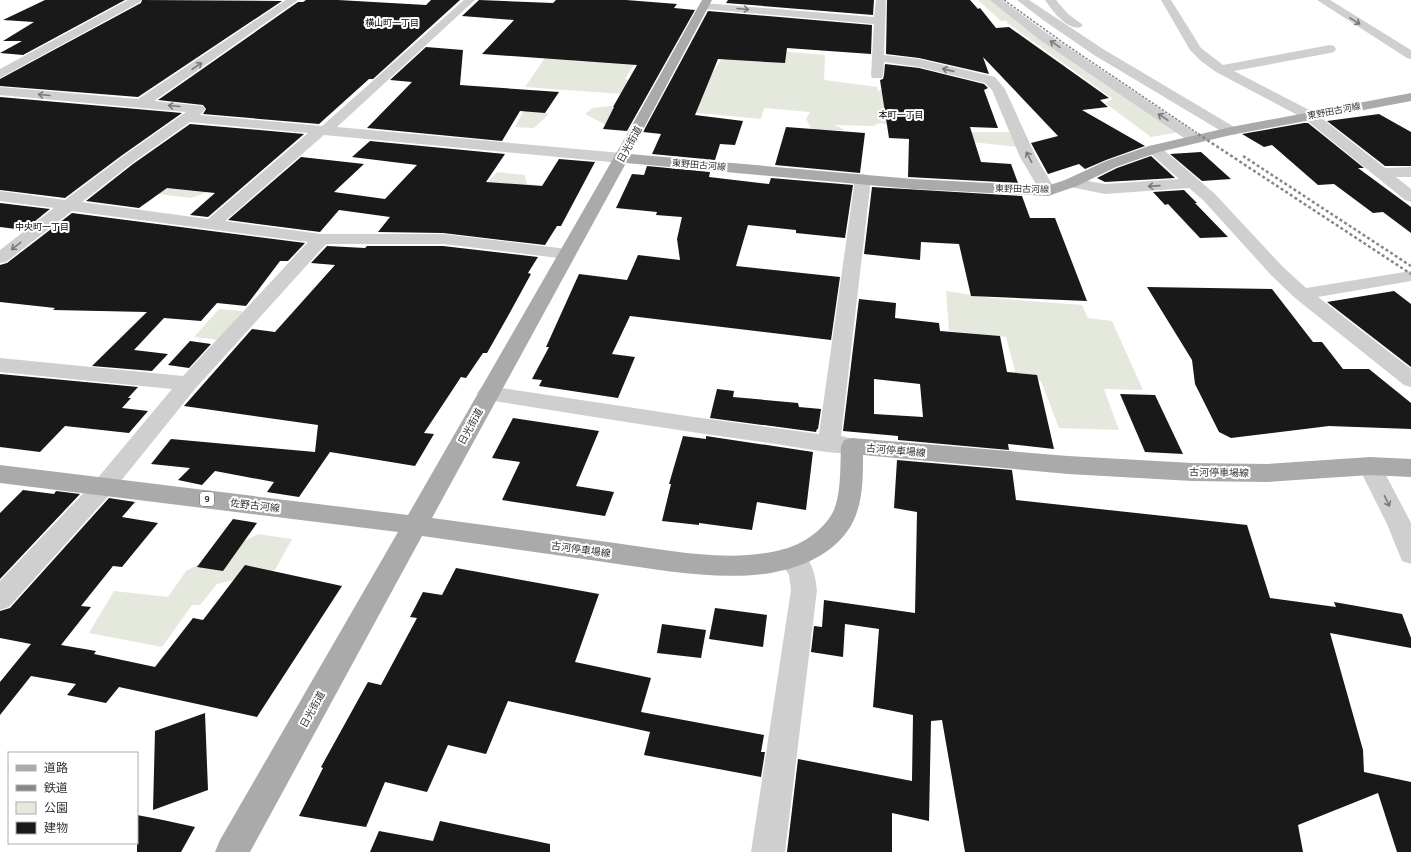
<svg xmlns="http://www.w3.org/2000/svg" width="1411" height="852" viewBox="0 0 1411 852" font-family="Manrope,'Noto Sans JP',sans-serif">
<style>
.green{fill:#e4e8dd}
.building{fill:#191919;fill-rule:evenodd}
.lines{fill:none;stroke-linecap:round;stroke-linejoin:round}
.minor{fill:#cfcfcf;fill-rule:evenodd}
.major{fill:#aaa;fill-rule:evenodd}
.rail-far1{stroke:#878787;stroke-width:1.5;stroke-dasharray:2.5 1.5;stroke-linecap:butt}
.rail{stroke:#878787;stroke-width:2.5;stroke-dasharray:3 2.5;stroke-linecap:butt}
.oneway{stroke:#797979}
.labels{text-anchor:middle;stroke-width:4;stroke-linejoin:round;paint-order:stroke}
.far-neighbourhood-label{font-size:9px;fill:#000;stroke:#fff}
.far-street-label{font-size:9px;fill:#323232;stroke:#fff}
.shield{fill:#fff;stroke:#707070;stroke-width:1}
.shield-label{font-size:9px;font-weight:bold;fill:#323232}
.street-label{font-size:10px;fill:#323232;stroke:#fff}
</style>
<rect width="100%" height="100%" fill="#fff"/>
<g class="green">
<polygon points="978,0 995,0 1180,132 1151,137 1105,103 1113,99 1006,22 1009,21 1001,21"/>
<polygon points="565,33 573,53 572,61 607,62 645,47 625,79 644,82 637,95 525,87 542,62"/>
<polygon points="777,51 825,55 824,80 878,87 878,92 880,90 908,97 889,125 880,123 873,126 834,125 845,130 812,130 806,119 810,112 764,108 761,119 687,112 721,60"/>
<polygon points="612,106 615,120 606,125 585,114 592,108"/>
<polygon points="525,108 549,114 534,128 515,127"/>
<polygon points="959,132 1009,132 1019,147 962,141"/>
<polygon points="497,172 525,175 527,184 549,186 483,188"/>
<polygon points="158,185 219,188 191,198 158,194"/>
<polygon points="946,291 991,298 1082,305 1088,318 1112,321 1143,390 1104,389 1119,430 1059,428 1041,381 1017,378 1006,337 949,331"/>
<polygon points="219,309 243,311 219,340 194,337"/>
<polygon points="258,534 292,539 275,570 217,584 200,605 192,605 162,647 89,633 114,591 168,597 186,571"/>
</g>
<g class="building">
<polygon points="45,0 125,0 23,55 0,53 22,41 3,41 34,22 3,20"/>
<polygon points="142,0 282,1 138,97 0,86 0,79 141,3"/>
<polygon points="306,0 338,0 426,5 431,0 460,0 373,79 369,79 319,124 203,114 206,109 203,105 158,100 298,2 303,2"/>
<polygon points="479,0 553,3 556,0 626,0 677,4 674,8 695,10 627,131 603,129 614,107 613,107 637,65 482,54 514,20 462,16"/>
<polygon points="728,0 874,0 873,15 726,3"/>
<polygon points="887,0 970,0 978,9 980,8 996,28 1009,27 1109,98 1100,100 1108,107 1082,110 1145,146 1106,160 1085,169 1079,164 1048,174 1031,143 1058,136 983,57 989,74 919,58 886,54"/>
<polygon points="708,11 872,25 871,54 787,48 785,63 718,59 695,115 743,121 735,145 720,144 715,160 652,154 661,134 643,132"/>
<polygon points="426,47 463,50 460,85 559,92 545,113 520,111 502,141 367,128 412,82 390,80"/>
<polygon points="885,64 919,68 984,84 988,88 984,90 998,128 970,127 981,162 1011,164 1018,183 908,177 909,139 889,138 880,80 883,79 884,75"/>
<polygon points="0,97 182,113 121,156 65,198 0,190"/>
<polygon points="1379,114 1411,132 1411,166 1385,166 1327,121"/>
<polygon points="1304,123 1308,123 1364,168 1358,168 1411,207 1411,233 1383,212 1373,213 1334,184 1318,185 1272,145 1264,147 1242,134"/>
<polygon points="190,124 304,134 208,217 190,215 215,193 167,188 139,208 86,201 133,164"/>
<polygon points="786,127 865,133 860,173 775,165"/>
<polygon points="370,141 505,154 486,182 542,186 559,159 595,162 561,226 557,226 545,245 443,233 378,232 390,217 339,210 320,232 228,220 301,157 364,164 334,192 385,199 417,165 352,157"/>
<polygon points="1201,152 1231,179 1202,181 1170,154"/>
<polygon points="1151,156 1175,178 1105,182 1097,178 1117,168"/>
<polygon points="647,166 710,172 709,177 769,184 771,178 853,185 845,238 796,233 796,230 748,225 736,266 840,277 831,340 630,316 612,354 635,357 618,398 539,386 542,380 532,379 549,347 546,347 579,274 627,280 638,255 680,260 677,239 682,217 656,215 657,212 616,208 632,174 644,175"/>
<polygon points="872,187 1022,196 1030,218 1055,218 1087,301 971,296 959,244 921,242 920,260 864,254"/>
<polygon points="1184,190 1197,203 1195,203 1228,237 1200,238 1168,204 1165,205 1153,192"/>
<polygon points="0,203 50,209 24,230 0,227"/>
<polygon points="72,213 305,243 288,261 280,261 246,306 217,303 201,321 164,318 134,350 168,354 152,371 92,366 147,312 53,310 55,308 0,302 0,265 7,263"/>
<polygon points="327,246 365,248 367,246 443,246 538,257 528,273 531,274 508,316 487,353 483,353 466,378 461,377 424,433 434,434 415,466 330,452 299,497 267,492 274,482 215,471 202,485 178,480 190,468 151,464 171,439 315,452 318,425 184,406 252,329 275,332 335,265 311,263"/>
<polygon points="1147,287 1272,289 1313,342 1322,342 1343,369 1369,369 1411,403 1411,429 1329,426 1231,438 1219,432 1195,384 1192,360"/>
<polygon points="1394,291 1411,304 1411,367 1327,302"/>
<path d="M859,299L896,303L895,318L939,323L940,331L1000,336L1007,372L1037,375L1054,449L1008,444L1009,450L898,440V436L843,431ZM874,379L920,384L923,417L874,414Z"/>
<polygon points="190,341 211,344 189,368 168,365"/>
<polygon points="0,374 138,387 128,398 131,398 122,408 148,411 129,433 65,426 40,452 0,447"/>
<polygon points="717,389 734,391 733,397 798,403 799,407 821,409 818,429 817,429 816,432 710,418"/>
<polygon points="1120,394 1155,395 1183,454 1145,452"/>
<polygon points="513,418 599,431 576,486 614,492 605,516 502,500 520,462 492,458"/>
<polygon points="683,436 706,439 706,436 813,452 806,510 757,502 752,530 699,523 699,525 662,521 671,484 669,484"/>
<polygon points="897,460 1012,470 1016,500 1247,525 1270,598 1336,607 1334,602 1402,614 1411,638 1411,648 1330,633 1363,750 1364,772 1411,782 1411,852 1397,852 1378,793 1298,825 1303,852 965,852 942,720 931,721 929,821 892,813 892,852 787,852 798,759 912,781 913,715 873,707 879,629 845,624 843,657 811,652 814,626 822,627 824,600 915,613 917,512 894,508"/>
<polygon points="23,490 54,494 56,491 80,494 0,579 0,513"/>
<polygon points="109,498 135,502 122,517 158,523 122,567 113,566 81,606 91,607 61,645 96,651 94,654 155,667 193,618 203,620 245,565 342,586 257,717 119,687 106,703 67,695 76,684 31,676 0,715 0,682 31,644 0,638 0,611 10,608"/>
<polygon points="233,519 257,523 223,571 197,567"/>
<polygon points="456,568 599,594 575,662 651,678 641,712 764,735 761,752 765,752 761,777 644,755 650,732 508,701 486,754 448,745 427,792 385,782 366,827 299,816 323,768 321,767 368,682 381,685 417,618 410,617 423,592 442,595"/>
<polygon points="715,608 767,615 763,647 709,639"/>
<polygon points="662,624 706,630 701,658 657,653"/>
<polygon points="205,713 208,790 153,810 155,731"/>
<polygon points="137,815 163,820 195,827 181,852 137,852"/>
<polygon points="440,821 550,844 550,852 370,852 379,831 433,841"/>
</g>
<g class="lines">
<g class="minor">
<polygon points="128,0 141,0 140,2 0,78 0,69"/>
<path d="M286,0H298L154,101L203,106L205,109L200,115L322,126L464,0H475L337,127L621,153L626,155L629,158L626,161L621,163L324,135L225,221L321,234H443L567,249L573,250L576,254L573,258L567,259L443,244H326L195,389L112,492L9,607L0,610V581L96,480L172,389L0,372V358L183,376L308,242L72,211L6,262L0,263V250L54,208L0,201V191L65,200L122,157L186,112L0,95V87L138,99ZM190,122L308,133L208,219L82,202L132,163Z"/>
<polygon points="876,0 886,0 884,55 919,59 995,77 1005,89 1036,157 1056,191 1054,194 1048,196 1042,194 1040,191 1020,157 992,90 985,83 919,67 884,62 883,75 882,78 872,78 871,75 874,24 704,9 698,6 704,3 874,17"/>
<polygon points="990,0 1002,0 1048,34 1200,136 1202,139 1200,142 1195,143 1190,142 1040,40"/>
<polygon points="1017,0 1029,0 1103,49 1236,128 1238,131 1236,134 1231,135 1226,134 1094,55 1043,20"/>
<path d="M1045,0H1056L1068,14L1083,25L1081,27C1067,31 1052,10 1045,0Z"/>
<polygon points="1161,0 1171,0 1201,48 1223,65 1330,45 1334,46 1336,49 1334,52 1330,53 1234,71 1315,113 1385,168 1411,167 1411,177 1396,177 1411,189 1411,202 1405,200 1305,119 1216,72 1201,61 1190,50"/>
<polygon points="1317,0 1330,0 1411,50 1411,59 1407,58"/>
<polygon points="1154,145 1159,146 1215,194 1283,267 1306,288 1411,271 1411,281 1318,297 1411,369 1411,387 1404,385 1295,298 1271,275 1203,200 1189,188 1105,194 1065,186 1063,183 1065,180 1071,178 1105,184 1179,179 1149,152 1147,149 1149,146"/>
<path d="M863,174L869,176L871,179L841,436L860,440L863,446L860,452C843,457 797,447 776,444C680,431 584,415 488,400L481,398L477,393L481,388L488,386L694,417L819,434L855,179L857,176Z"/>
<polygon points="1370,457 1378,460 1411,523 1411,564 1402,561 1387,524 1358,466 1362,460"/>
<path d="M792,548C811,554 815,572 817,590L785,852H751L791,590L789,575L779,558L783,551Z"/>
</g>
<path class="major" d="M702,0H712L630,154L913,179L1047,186L1065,180L1106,161L1149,146L1231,127L1411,93V101L1231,135L1159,152L1116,167L1077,186L1048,196L913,189L626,163L432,518C493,526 554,535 615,543C668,550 731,564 784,549C801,545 820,532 830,517C842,501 840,465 841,446L844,440L852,438L1068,456L1192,463L1267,464L1370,457L1411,459V477L1370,475L1267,482L1192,481L1068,474L863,455C863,482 863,511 846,533C827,558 794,570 764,574C713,580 661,570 611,563C548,554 485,545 422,536L250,852H215L220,840L398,532L0,483V465L408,515L621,145Z"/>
<polyline class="rail-far1" points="1004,0 1065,44 1200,135"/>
<g class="rail">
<polyline points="1198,134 1411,274"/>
<polyline points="1243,156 1411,266"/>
</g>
</g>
<defs><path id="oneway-shaft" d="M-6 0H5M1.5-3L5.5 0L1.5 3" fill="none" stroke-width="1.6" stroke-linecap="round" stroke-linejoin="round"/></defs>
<g class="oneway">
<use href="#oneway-shaft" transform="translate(743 9) rotate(5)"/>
<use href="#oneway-shaft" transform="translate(1355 21) rotate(32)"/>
<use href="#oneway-shaft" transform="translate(1055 44) rotate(-146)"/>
<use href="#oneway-shaft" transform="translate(197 66) rotate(-34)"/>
<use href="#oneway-shaft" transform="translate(948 70) rotate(-167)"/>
<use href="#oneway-shaft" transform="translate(44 95) rotate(-175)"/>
<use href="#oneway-shaft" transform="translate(174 106) rotate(-175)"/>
<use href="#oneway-shaft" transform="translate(1163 117) rotate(-146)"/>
<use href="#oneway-shaft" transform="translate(1029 157) rotate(-117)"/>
<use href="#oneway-shaft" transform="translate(1154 186) rotate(176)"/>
<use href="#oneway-shaft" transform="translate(16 246) rotate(142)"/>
<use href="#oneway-shaft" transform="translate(1387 501) rotate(64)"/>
</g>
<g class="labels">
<g class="far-neighbourhood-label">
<text x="392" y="26">横山町一丁目</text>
<text x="901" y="118">本町一丁目</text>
<text x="42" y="230">中央町一丁目</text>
</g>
<g class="far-street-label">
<text transform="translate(1334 111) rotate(-11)" y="3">東野田古河線</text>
<text transform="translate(699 165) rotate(5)" y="3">東野田古河線</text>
<text transform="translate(1022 189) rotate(1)" y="3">東野田古河線</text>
</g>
<rect class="shield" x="200" y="492" width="14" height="14" rx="3"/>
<g class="shield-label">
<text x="207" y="502">9</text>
</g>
<g class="street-label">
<text transform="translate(629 144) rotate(-61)" y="4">日光街道</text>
<text transform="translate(470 426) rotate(-61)" y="4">日光街道</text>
<text transform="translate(896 450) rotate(5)" y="4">古河停車場線</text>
<text transform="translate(1219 472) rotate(1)" y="4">古河停車場線</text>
<text transform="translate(255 505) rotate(7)" y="4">佐野古河線</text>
<text transform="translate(581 549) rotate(8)" y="4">古河停車場線</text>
<text transform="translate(312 709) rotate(-61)" y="4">日光街道</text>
</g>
</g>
<rect x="8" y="752" width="130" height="92" fill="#ffffff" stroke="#adadad"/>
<rect x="16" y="765" width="20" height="6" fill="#aaaaaa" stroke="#adadad"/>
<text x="44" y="772" font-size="12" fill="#323232">道路</text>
<rect x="16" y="785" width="20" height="6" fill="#878787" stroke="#adadad"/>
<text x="44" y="792" font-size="12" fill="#323232">鉄道</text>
<rect x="16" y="802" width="20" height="12" fill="#e4e8dd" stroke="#adadad"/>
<text x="44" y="812" font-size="12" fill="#323232">公園</text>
<rect x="16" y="822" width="20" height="12" fill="#191919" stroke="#adadad"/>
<text x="44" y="832" font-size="12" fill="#323232">建物</text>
</svg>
